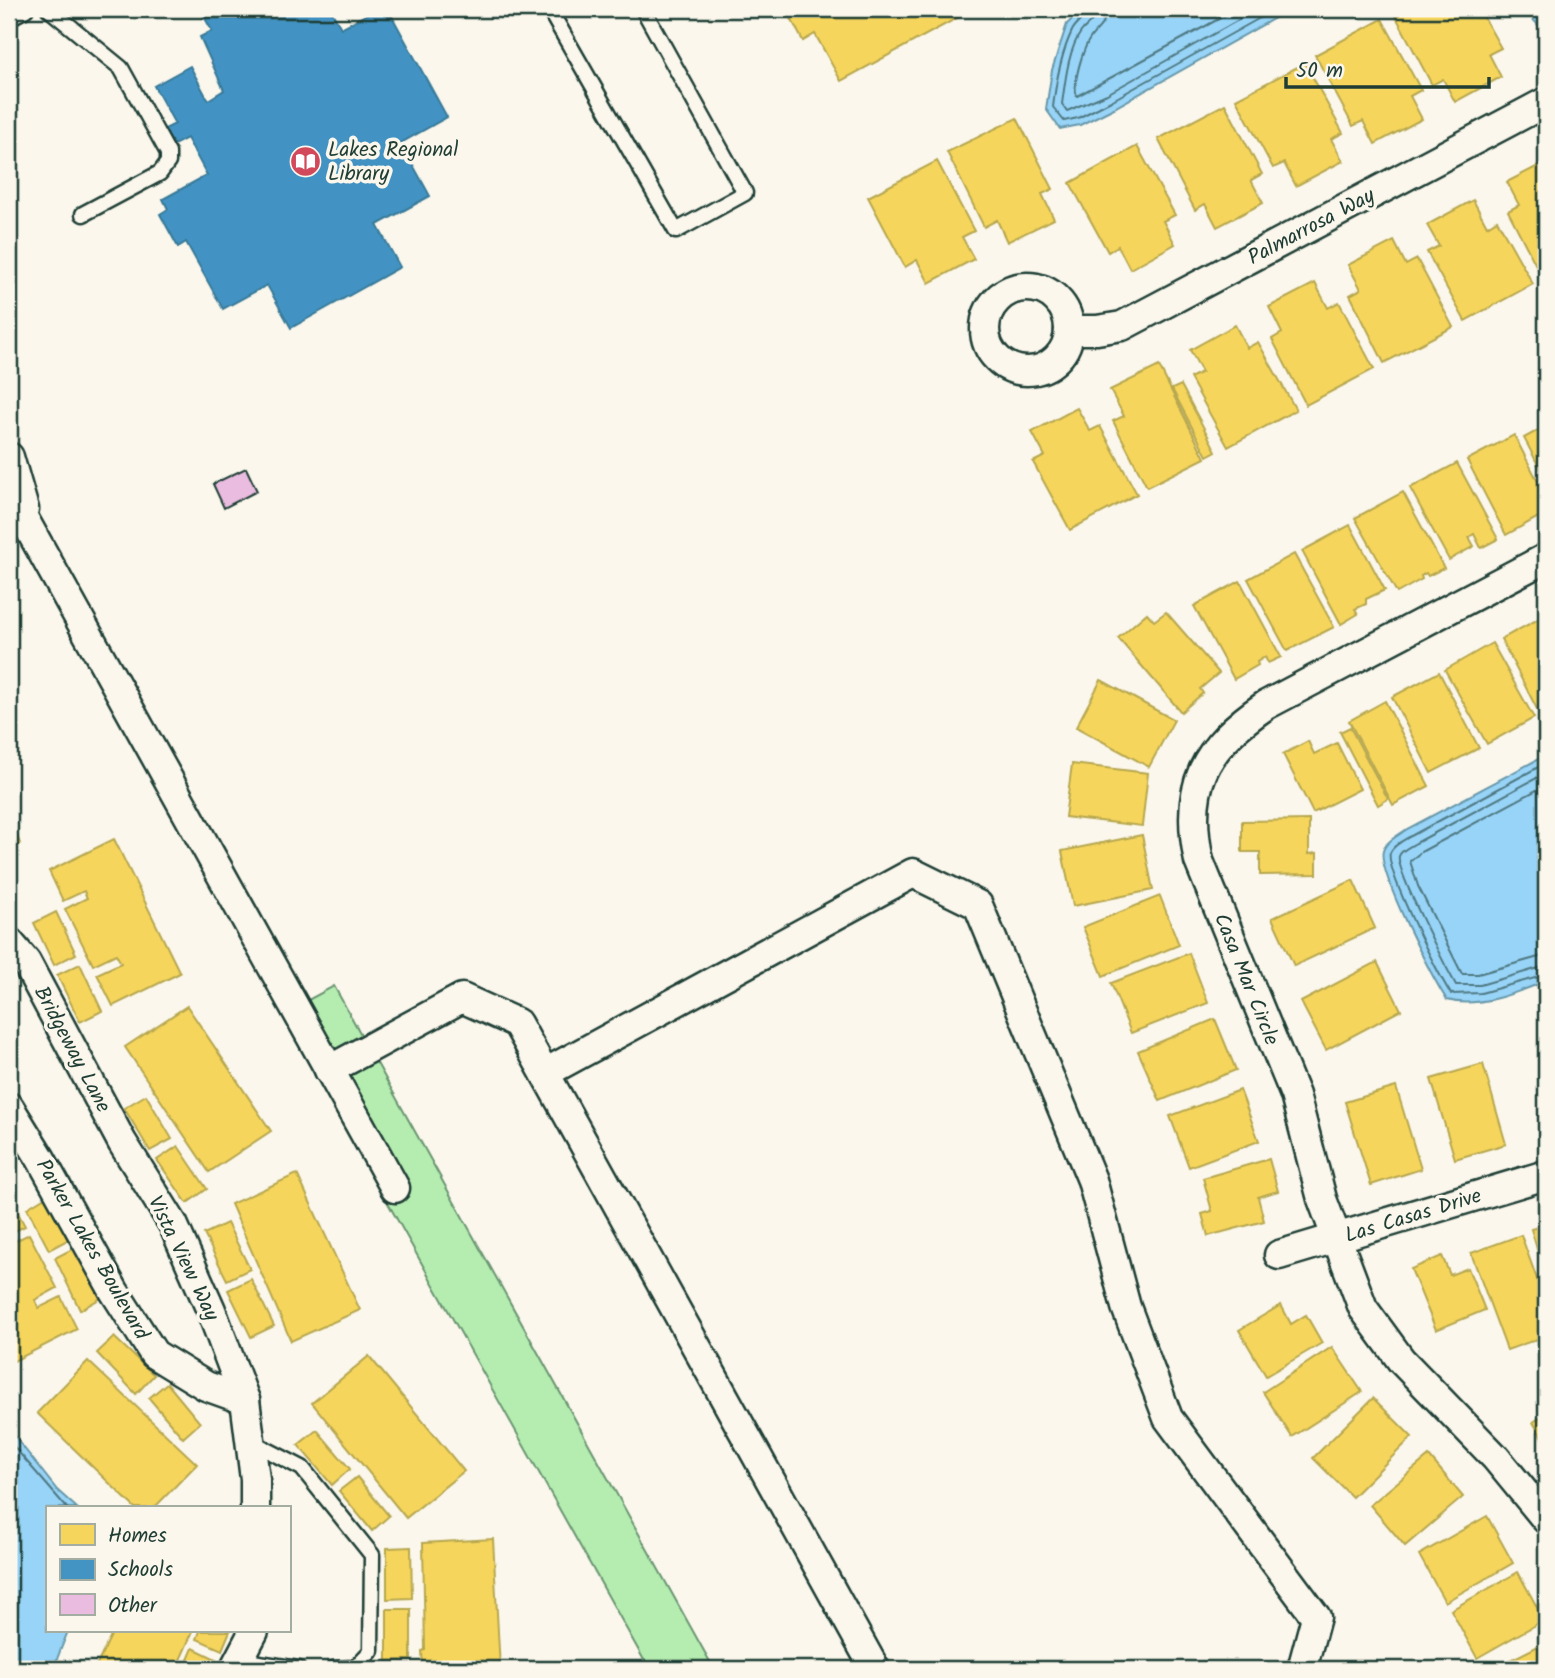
<svg xmlns="http://www.w3.org/2000/svg" width="1555" height="1678" viewBox="0 0 1555 1678" font-family="Kalam,sans-serif">
<style>
.green{fill:#b5edb0;stroke:#6a9572;stroke-width:2}
.water{fill:#98d4f8;stroke:#6898aa;stroke-width:2}
.homes{fill:#f6d55c;stroke:#b6a750;stroke-width:2}
.schools{fill:#4393c3;stroke:#387998;stroke-width:2}
.lines{fill:none;stroke-linecap:round;stroke-linejoin:round}
.shore{stroke:#4f7982;stroke-width:2}
.building{fill:#eabce0;stroke:#1f3d34;stroke-width:2}
.service-casing{stroke:#1f3d34;stroke-width:19}
.minor-casing{stroke:#1f3d34;stroke-width:33}
.service{stroke:#fbf7ec;stroke-width:14}
.minor{stroke:#fbf7ec;stroke-width:28}
.labels{text-anchor:middle;stroke-width:7;stroke-linejoin:round;paint-order:stroke}
.poi-label{font-size:21px;fill:#1f3d34;stroke:#fbf7ec;text-anchor:start}
.street-label{font-size:21px;fill:#1f3d34;stroke:#fbf7ec}
</style>
<rect width="100%" height="100%" fill="#fbf7ec"/>
<filter id="ink" filterUnits="userSpaceOnUse"><feTurbulence type="fractalNoise" baseFrequency=".0143" numOctaves="2"/><feDisplacementMap in="SourceGraphic" scale="14" xChannelSelector="R" yChannelSelector="G"/><feConvolveMatrix kernelMatrix="1 2 1 2 8 2 1 2 1" color-interpolation-filters="sRGB"/></filter>
<g filter="url(#ink)">
<polygon class="green" points="334,986 714,1669 649,1669 282,1014"/>
<g class="water">
<polygon points="1083,9 1291,9 1114,108 1080,125 1060,129 1046,109 1052,70 1067,24"/>
<polygon points="1523,9 1546,9 1546,29 1542,29"/>
<path d="M1546,755V981C1519,992 1477,1009 1447,1000C1433,980 1377,871 1383,851C1386,841 1399,835 1407,829Z"/>
<polygon points="9,1429 57,1490 77,1508 47,1508 47,1631 68,1631 53,1669 9,1669"/>
</g>
<g class="homes">
<polygon points="786,9 969,9 970,11 841,81 815,34 803,41"/>
<polygon points="1407,9 1479,9 1501,48 1489,54 1501,77 1455,102 1443,79 1432,85 1395,15"/>
<polygon points="1382,19 1421,90 1410,96 1422,119 1375,144 1363,121 1353,126 1315,55"/>
<polygon points="1305,63 1343,133 1331,139 1343,161 1296,186 1284,163 1273,168 1236,99"/>
<polygon points="1225,104 1262,174 1251,180 1263,203 1217,227 1205,204 1195,210 1158,139"/>
<polygon points="1017,118 1053,189 1042,194 1054,219 1007,242 997,220 984,227 947,152"/>
<polygon points="1137,146 1175,215 1163,221 1175,244 1130,269 1118,246 1108,252 1070,183"/>
<polygon points="937,161 974,231 962,237 974,259 929,283 917,260 905,267 868,197"/>
<polygon points="1546,162 1546,278 1543,279 1508,211 1519,205 1507,182"/>
<polygon points="1473,200 1487,226 1497,220 1533,284 1465,321 1427,252 1439,246 1427,225"/>
<polygon points="1394,241 1406,265 1417,259 1453,327 1384,363 1350,295 1361,289 1348,265"/>
<polygon points="1315,283 1328,308 1339,302 1374,369 1306,405 1272,339 1282,333 1269,307"/>
<polygon points="1235,325 1247,348 1258,342 1296,410 1228,447 1190,378 1202,372 1190,350"/>
<polygon points="1159,366 1205,458 1147,487 1113,421 1124,416 1110,390"/>
<polygon points="1181,385 1216,451 1207,456 1172,389"/>
<polygon points="1077,408 1090,431 1100,426 1137,494 1070,530 1033,462 1045,456 1032,432"/>
<polygon points="1546,426 1546,480 1524,438"/>
<polygon points="1514,435 1546,497 1546,513 1506,535 1467,460"/>
<polygon points="1457,463 1498,539 1481,548 1474,534 1469,537 1474,546 1449,560 1410,488"/>
<polygon points="1403,492 1444,568 1428,576 1426,573 1421,576 1422,579 1397,593 1355,518"/>
<polygon points="1350,525 1385,590 1366,599 1366,604 1355,609 1358,614 1341,624 1302,551"/>
<polygon points="1294,554 1334,627 1287,651 1248,579"/>
<polygon points="1240,581 1281,657 1268,663 1265,657 1257,662 1258,665 1234,679 1194,606"/>
<polygon points="1166,612 1219,673 1200,689 1203,693 1181,712 1118,638 1147,613 1154,621"/>
<polygon points="1546,615 1546,712 1540,715 1501,639"/>
<polygon points="1492,643 1534,718 1487,744 1445,670"/>
<polygon points="1439,672 1479,748 1431,773 1392,697"/>
<polygon points="1101,680 1174,720 1149,767 1076,727"/>
<polygon points="1385,701 1429,786 1393,805 1349,721"/>
<polygon points="1350,727 1388,799 1378,805 1340,732"/>
<polygon points="1308,741 1314,754 1337,743 1360,789 1313,813 1283,754"/>
<polygon points="1072,764 1148,773 1142,826 1065,817"/>
<polygon points="9,813 20,844 9,849"/>
<polygon points="1309,820 1309,854 1317,853 1317,874 1260,875 1260,852 1242,852 1242,821"/>
<polygon points="1142,835 1153,890 1073,906 1062,851"/>
<polygon points="114,839 180,973 113,1006 97,974 121,963 116,954 93,965 65,909 87,898 84,891 63,901 49,871"/>
<polygon points="1353,880 1375,928 1294,966 1272,918"/>
<polygon points="1160,896 1179,945 1103,976 1083,927"/>
<polygon points="56,912 76,954 54,965 34,923"/>
<polygon points="1189,953 1208,1003 1131,1033 1111,983"/>
<polygon points="1377,962 1401,1010 1326,1050 1301,1002"/>
<polygon points="80,964 102,1011 80,1022 57,975"/>
<polygon points="187,1006 271,1131 209,1172 125,1047"/>
<polygon points="1215,1019 1236,1070 1160,1101 1138,1051"/>
<polygon points="1483,1064 1506,1144 1455,1159 1431,1079"/>
<polygon points="1396,1087 1421,1169 1371,1185 1345,1102"/>
<polygon points="1240,1090 1259,1141 1189,1167 1170,1116"/>
<polygon points="146,1095 172,1139 150,1151 124,1108"/>
<polygon points="178,1146 207,1189 187,1203 157,1160"/>
<polygon points="1269,1159 1278,1191 1258,1197 1264,1221 1208,1236 1202,1214 1212,1211 1203,1178"/>
<polygon points="297,1174 360,1310 291,1341 231,1204"/>
<polygon points="50,1194 71,1238 49,1250 27,1208"/>
<polygon points="9,1196 25,1226 9,1234"/>
<polygon points="227,1223 250,1269 227,1280 204,1234"/>
<polygon points="1546,1225 1546,1279 1531,1229"/>
<polygon points="29,1234 57,1288 35,1300 39,1308 61,1297 77,1329 12,1362 9,1356 9,1244"/>
<polygon points="1521,1235 1546,1304 1546,1336 1507,1350 1471,1253"/>
<polygon points="76,1247 101,1298 80,1310 55,1258"/>
<polygon points="1442,1256 1450,1275 1468,1268 1485,1310 1436,1330 1411,1269"/>
<polygon points="251,1279 274,1326 251,1337 228,1290"/>
<polygon points="1281,1305 1291,1324 1306,1315 1322,1343 1266,1376 1239,1330"/>
<polygon points="114,1337 154,1375 136,1394 97,1353"/>
<polygon points="1332,1347 1362,1392 1292,1437 1263,1392"/>
<polygon points="369,1356 464,1471 406,1518 312,1403"/>
<polygon points="88,1361 197,1464 154,1508 135,1508 37,1413"/>
<polygon points="167,1383 200,1423 183,1438 149,1398"/>
<polygon points="1373,1398 1412,1437 1352,1497 1313,1458"/>
<polygon points="1546,1414 1546,1445 1533,1422"/>
<polygon points="317,1430 350,1469 332,1485 298,1445"/>
<polygon points="1429,1456 1463,1497 1405,1546 1370,1505"/>
<polygon points="357,1477 389,1516 372,1531 339,1491"/>
<polygon points="1487,1516 1513,1563 1445,1602 1419,1555"/>
<polygon points="493,1539 500,1669 423,1669 422,1651 425,1650 423,1543"/>
<polygon points="411,1547 412,1598 387,1599 387,1548"/>
<polygon points="1518,1572 1544,1620 1477,1658 1451,1610"/>
<polygon points="387,1609 411,1609 411,1660 387,1661"/>
<polygon points="113,1631 193,1631 176,1669 95,1669"/>
<polygon points="200,1631 230,1631 222,1650 197,1639"/>
<polygon points="1546,1642 1546,1669 1493,1669"/>
<polygon points="193,1648 218,1660 214,1669 184,1669"/>
</g>
<polygon class="schools" points="200,9 330,9 341,28 377,9 388,9 447,117 401,143 430,196 377,225 400,267 291,328 267,285 223,309 186,242 178,247 160,214 168,209 163,199 207,175 187,138 170,147 161,131 175,124 154,86 190,66 208,100 224,90 200,37 212,31"/>
<g class="lines">
<g class="shore">
<path d="M1087,9C1086,19 1076,22 1072,31C1061,54 1056,81 1053,107L1064,121L1078,118L1111,101L1276,9"/>
<path d="M1096,9C1095,22 1088,23 1081,32C1068,50 1065,83 1062,104L1067,111L1107,94L1258,9"/>
<path d="M1107,9C1106,23 1099,27 1091,37C1083,48 1072,84 1077,96L1237,9"/>
<path d="M1546,763L1411,836C1404,840 1393,845 1390,853C1385,869 1439,977 1451,994L1481,993L1546,975"/>
<path d="M1546,773L1416,843C1411,846 1400,851 1399,856C1395,869 1447,969 1456,985H1480L1546,966"/>
<polyline points="1546,785 1421,852 1410,861 1418,886 1462,974 1478,974 1546,955"/>
<polyline points="9,1441 67,1508"/>
</g>
</g>
<polygon class="building" points="246,468 257,491 224,508 213,484"/>
<g class="lines">
<defs>
<g id="service">
<polyline points="49,9 121,68 168,153 168,162 160,173 83,214"/>
<polyline points="549,9 676,231 745,193 643,9"/>
<polyline points="9,18 26,9"/>
<polyline points="250,1441 302,1468 372,1555 371,1651 355,1668 333,1669"/>
<polyline points="240,1660 298,1669"/>
</g>
<g id="minor">
<circle cx="1027" cy="329" r="42"/>
<polyline points="1069,330 1097,330 1122,326 1546,102"/>
<polyline points="9,457 24,509"/>
<polyline points="9,492 395,1188"/>
<path d="M1546,558L1266,705C1204,747 1183,786 1199,861L1295,1095L1322,1199L1363,1308L1401,1360L1496,1458L1546,1519"/>
<polyline points="9,942 26,962 122,1142 173,1224 211,1310 245,1400 255,1479 255,1508"/>
<polyline points="329,1070 462,998 517,1023 875,1669"/>
<polyline points="545,1073 913,873 978,905 1092,1180 1126,1307 1168,1418 1316,1617 1302,1669"/>
<polyline points="9,1107 41,1159 114,1291 154,1354 206,1386 245,1400"/>
<polyline points="1279,1255 1546,1175"/>
<polyline points="234,1669 254,1631"/>
</g>
</defs>
<use href="#service" class="service-casing"/>
<use href="#minor" class="minor-casing"/>
<use href="#service" class="service"/>
<use href="#minor" class="minor"/>
</g>
</g>
<defs>
<symbol id="library-disc" viewBox="-11 -11 22 22"><circle r="9.5" fill="#d1495b" stroke="#fbf7ec"/><path d="M-6-4Q-3-5.5-.7-3.5V5Q-3 3-6 4ZM6-4Q3-5.5 .7-3.5V5Q3 3 6 4Z" fill="#fff"/></symbol>
</defs>
<g fill-rule="evenodd">
<use href="#library-disc" x="288" y="144" width="35" height="35"/>
</g>
<g class="labels">
<g class="poi-label">
<text x="328" y="156">Lakes Regional<tspan x="328" dy="24">Library</tspan></text>
</g>
<g class="street-label">
<text transform="translate(1311 226) rotate(-28)" y="7">Palmarrosa Way</text>
<text transform="translate(1247 979) rotate(68)" y="7">Casa Mar Circle</text>
<text transform="translate(73 1049) rotate(62)" y="7">Bridgeway Lane</text>
<text transform="translate(1413 1215) rotate(-17)" y="7">Las Casas Drive</text>
<text transform="translate(93 1249) rotate(60)" y="7">Parker Lakes Boulevard</text>
<text transform="translate(184 1258) rotate(64)" y="7">Vista View Way</text>
</g>
</g>
<rect width="1555" height="1678" fill="none" stroke="#fbf7ec" stroke-width="35"/>
<rect x="18" y="18" width="1520" height="1643" fill="none" stroke="#1f3d34" stroke-width="2.5" filter="url(#ink)"/>
<rect x="46" y="1506" width="245" height="126" fill="#fbf7ec" stroke="#a3ada2" stroke-width="2"/>
<rect x="60" y="1524" width="35" height="21" fill="#f6d55c" stroke="#a3ada2" stroke-width="2"/>
<text x="108" y="1542" font-size="21" fill="#1f3d34">Homes</text>
<rect x="60" y="1559" width="35" height="21" fill="#4393c3" stroke="#a3ada2" stroke-width="2"/>
<text x="108" y="1576" font-size="21" fill="#1f3d34">Schools</text>
<rect x="60" y="1594" width="35" height="21" fill="#eabce0" stroke="#a3ada2" stroke-width="2"/>
<text x="108" y="1612" font-size="21" fill="#1f3d34">Other</text>
<path d="M1286 77v10h203v-10" fill="none" stroke="#1f3d34" stroke-width="3.5"/>
<text x="1296" y="77" font-size="21" fill="#1f3d34" stroke="#fbf7ec" stroke-width="5" paint-order="stroke">50 m</text>
</svg>
